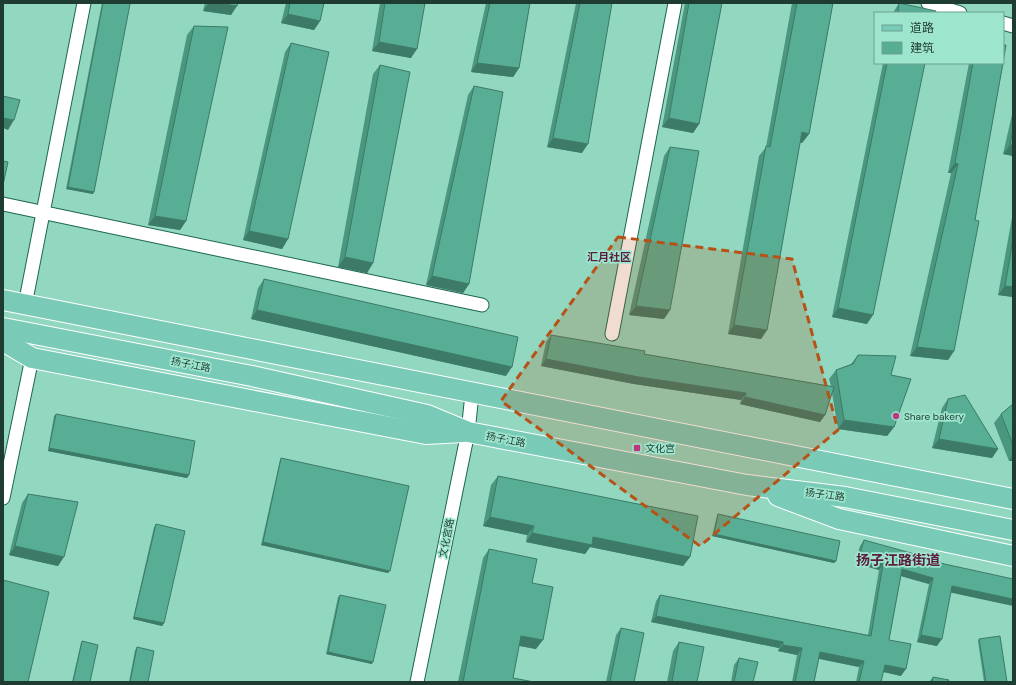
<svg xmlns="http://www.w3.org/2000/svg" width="1016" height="685" viewBox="0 0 1016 685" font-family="'DM Sans','Noto Sans SC',sans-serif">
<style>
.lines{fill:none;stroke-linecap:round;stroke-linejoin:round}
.street-casing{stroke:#1d6653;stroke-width:15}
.primary-casing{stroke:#fff;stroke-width:22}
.street{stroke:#fff;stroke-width:13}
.primary{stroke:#79cbb8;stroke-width:20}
.wall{fill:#4b967f}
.shaded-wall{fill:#3d7a68}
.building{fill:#57ae94;stroke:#3d7a68}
.marked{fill:#b65216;fill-opacity:0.2;stroke:#b65216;stroke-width:3;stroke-dasharray:8 5;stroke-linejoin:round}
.poi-dot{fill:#bb387e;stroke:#9ee5ce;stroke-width:1.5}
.labels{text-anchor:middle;stroke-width:3.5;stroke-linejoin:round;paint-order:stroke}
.street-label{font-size:10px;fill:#1f3c33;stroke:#9ee5ce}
.poi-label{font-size:10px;fill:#1f3c33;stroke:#9ee5ce;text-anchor:start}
.neighbourhood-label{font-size:11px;font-weight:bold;fill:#5c1c3d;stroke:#9ee5ce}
.district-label{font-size:14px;font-weight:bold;fill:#5c1c3d;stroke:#9ee5ce}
</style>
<rect width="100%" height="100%" fill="#92d8c1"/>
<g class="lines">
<defs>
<g id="street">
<polyline points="928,3 960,13"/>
<polyline points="1003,23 1013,26"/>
<polyline points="3,204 482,305"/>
<polyline points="25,305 84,3"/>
<polyline points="612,334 675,3"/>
<polyline points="3,498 32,358"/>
<polyline points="417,682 468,432 472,394"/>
</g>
<g id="primary">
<polyline points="3,300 1013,499"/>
<polyline points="3,328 252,376 427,415 468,432 747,485 845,497 1013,530"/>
<polyline points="3,341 32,358 426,434 463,432"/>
<polyline points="778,496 839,519 1013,556"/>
</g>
</defs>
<use href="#street" class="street-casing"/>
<use href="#primary" class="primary-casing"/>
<use href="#street" class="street"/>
<use href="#primary" class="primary"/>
</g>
<g class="wall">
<polygon points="102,3 127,3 93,194 66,189"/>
<polygon points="205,3 238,3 231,15 203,11"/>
<polygon points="286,3 324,3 320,21 314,30 281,23"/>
<polygon points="380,3 425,3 411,58 372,51"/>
<polygon points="486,3 530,3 519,68 513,77 471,72"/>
<polygon points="576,3 612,3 582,153 547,147"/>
<polygon points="685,3 722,3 699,124 693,133 662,127"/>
<polygon points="792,3 833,3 809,134 802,143 800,142 767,330 761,339 728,334 759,156 766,147"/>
<polygon points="899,3 935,13 893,13"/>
<polygon points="194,26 186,221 180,230 148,225 187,35"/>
<polygon points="291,43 288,239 282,249 243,240 285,52"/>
<polygon points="883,63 925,63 867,324 832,317"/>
<polygon points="969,63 1003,63 975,220 954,351 948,360 910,356 951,173 948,173"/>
<polygon points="380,65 373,263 367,273 338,267 373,74"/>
<polygon points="474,86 469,284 463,293 426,285 468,95"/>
<polygon points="1013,110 1013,156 1003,154"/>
<polygon points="670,147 670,310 664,319 629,315 664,156"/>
<polygon points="1013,212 1013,297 998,295"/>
<polygon points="264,279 506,376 251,319 258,288"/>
<polygon points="551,335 644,354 831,386 829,379 836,370 851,364 858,355 891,375 894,427 887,436 838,429 832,393 825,415 820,422 740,404 741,400 634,384 541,366 546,342"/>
<polygon points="948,399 998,449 992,458 932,448 942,408"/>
<polygon points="1013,404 1013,461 1009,461 994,423 1001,414"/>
<polygon points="56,414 189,475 187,478 48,451 54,416"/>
<polygon points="281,458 388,573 261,545 280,460"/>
<polygon points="498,476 690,557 683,566 590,547 585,554 526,542 527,535 483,526 491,485"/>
<polygon points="28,494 58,566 9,555 22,503"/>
<polygon points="718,514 836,561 834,563 712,536 717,516"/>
<polygon points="156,524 164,623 162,626 133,619 154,527"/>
<polygon points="864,540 940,563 951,593 937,646 917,642 929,584 901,576 889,640 901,676 883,672 881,682 856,682 859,667 819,659 814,682 792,682 797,655 778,651 779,648 651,622 656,601 660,595 868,635 879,570 855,563 860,546"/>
<polygon points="489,549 532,583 536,649 519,646 513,678 534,682 458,682 483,558"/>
<polygon points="340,595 372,664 326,654 338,597"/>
<polygon points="621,628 634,682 606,682 616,635"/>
<polygon points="979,639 1007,682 984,682 978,641"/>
<polygon points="82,641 90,682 72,682 81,643"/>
<polygon points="679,642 697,682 667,682 673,651"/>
<polygon points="137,647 148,682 129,682 135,650"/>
<polygon points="739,658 753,682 731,682 734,665"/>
<polygon points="933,677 948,682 929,682"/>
</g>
<g class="shaded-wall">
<polygon points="209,3 217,3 237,6 231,15 203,11"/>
<polygon points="288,14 320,21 314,30 281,23"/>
<polygon points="379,42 417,49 411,58 372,51"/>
<polygon points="477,63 519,68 513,77 471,72"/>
<polygon points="3,118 14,120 8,130 3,128"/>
<polygon points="669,118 699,124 693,133 662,127"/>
<polygon points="802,132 809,134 802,143 796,142"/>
<polygon points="553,138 588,144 582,153 547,147"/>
<polygon points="1010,145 1013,145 1013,156 1003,154"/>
<polygon points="955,163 958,164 951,173 948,173"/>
<polygon points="68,187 94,192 93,194 66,189"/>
<polygon points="155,216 186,221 180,230 148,225"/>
<polygon points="249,231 288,239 282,249 243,240"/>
<polygon points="345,257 373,263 367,273 338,267"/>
<polygon points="432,276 469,284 463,293 426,285"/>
<polygon points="1005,286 1013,287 1013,297 998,295"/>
<polygon points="636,306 670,310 664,319 629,315"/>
<polygon points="838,308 873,315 867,324 832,317"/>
<polygon points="257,310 512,367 506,376 251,319"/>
<polygon points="734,325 767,330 761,339 728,334"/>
<polygon points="917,347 954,351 948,360 910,356"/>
<polygon points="546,359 746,393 741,400 634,384 541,366"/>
<polygon points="745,397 825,415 820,422 740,404"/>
<polygon points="844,420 894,427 887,436 838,429"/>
<polygon points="939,439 998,449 992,458 932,448"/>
<polygon points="49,448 189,475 187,478 48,451"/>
<polygon points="1013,455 1013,461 1009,461"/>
<polygon points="490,517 534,526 527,535 483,526"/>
<polygon points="532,533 593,537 690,557 683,566 590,547 585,554 526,542"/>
<polygon points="714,534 836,561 834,563 712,536"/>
<polygon points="263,542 390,571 388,573 261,545"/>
<polygon points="15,546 64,557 58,566 9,555"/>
<polygon points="859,557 883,564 879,570 855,563"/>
<polygon points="902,569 933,578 929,584 897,575"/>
<polygon points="952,586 1013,599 1013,606 948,592"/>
<polygon points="656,616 783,642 779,648 651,622"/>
<polygon points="134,617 164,623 162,626 133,619"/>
<polygon points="921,635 942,639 937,646 917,642"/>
<polygon points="521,636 543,640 536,649 515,645"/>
<polygon points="783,645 802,648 797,655 778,651"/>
<polygon points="328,652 373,662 372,664 326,654"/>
<polygon points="820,652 864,661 859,667 816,658"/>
<polygon points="885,665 906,669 901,676 880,671"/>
</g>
<g class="building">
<polygon points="103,3 127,3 130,4 94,192 68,187"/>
<polygon points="217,3 238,3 237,6"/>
<polygon points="290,3 324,3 320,21 288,14"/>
<polygon points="385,3 425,3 417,49 379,42"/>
<polygon points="490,3 530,3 519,68 477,63"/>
<polygon points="580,3 612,3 588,144 553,138"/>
<polygon points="689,3 722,3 699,124 669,118"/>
<polygon points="797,3 833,3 809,134 802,132 767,330 734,325 766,146 770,147"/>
<polygon points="899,3 936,11 935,13 898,13"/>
<polygon points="194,26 228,27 186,221 155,216"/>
<polygon points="291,43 329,52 288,239 249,231"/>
<polygon points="1003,45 1006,45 1003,62"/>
<polygon points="887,63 925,63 873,315 838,308"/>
<polygon points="973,63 1003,63 975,220 979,221 954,351 917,347 958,164 955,163"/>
<polygon points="380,65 410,72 373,263 345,257"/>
<polygon points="474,86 503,92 469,284 432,276"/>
<polygon points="3,96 20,100 14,120 3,118"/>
<polygon points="1013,129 1013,145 1010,145"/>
<polygon points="670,147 699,151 670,310 636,306"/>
<polygon points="3,161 8,162 3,185"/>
<polygon points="1013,239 1013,287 1005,286"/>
<polygon points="264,279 518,337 512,367 257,310"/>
<polygon points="551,335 645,351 644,354 834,387 825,415 745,397 746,393 639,377 546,359"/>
<polygon points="858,355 896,356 891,375 911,379 894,427 844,420 836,370 853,364"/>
<polygon points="965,395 998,449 939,439 948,399"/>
<polygon points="1013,404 1013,445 1001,414"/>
<polygon points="56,414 195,441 189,475 49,448"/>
<polygon points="281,458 409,486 390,571 263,542"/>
<polygon points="498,476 698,516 690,557 593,537 592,545 532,533 534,526 490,517"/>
<polygon points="28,494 78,502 64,557 15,546"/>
<polygon points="718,514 840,541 836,561 714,534"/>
<polygon points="156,524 185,531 164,623 134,617"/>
<polygon points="864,540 940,561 940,563 1013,579 1013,599 952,586 942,639 921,635 933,578 902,569 889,640 911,644 906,669 885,665 881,682 859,682 864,661 820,652 814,682 795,682 802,648 783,645 783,642 656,616 660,595 871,636 883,564 859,557"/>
<polygon points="489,549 537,559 532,583 553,587 543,640 521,636 513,678 534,682 463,682"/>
<polygon points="3,580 49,592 28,682 3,682"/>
<polygon points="340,595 386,605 373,662 328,652"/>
<polygon points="621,628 644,633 634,682 610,682"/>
<polygon points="1000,636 1007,682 986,682 979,639"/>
<polygon points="82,641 98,645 90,682 73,682"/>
<polygon points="679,642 704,647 697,682 672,682"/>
<polygon points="137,647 154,651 148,682 130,682"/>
<polygon points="739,658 758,662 753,682 734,682"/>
<polygon points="933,677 949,680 948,682 932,682"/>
</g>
<path class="marked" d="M618,237L792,259L838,430L700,546L501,401Z"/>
<g class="poi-dot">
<circle cx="896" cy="416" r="4"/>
<rect x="633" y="444" width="8" height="8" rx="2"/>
</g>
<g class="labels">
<g class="street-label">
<text transform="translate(191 364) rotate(11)" y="4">扬子江路</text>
<text transform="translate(506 439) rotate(11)" y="4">扬子江路</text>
<text transform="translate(825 494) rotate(7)" y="4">扬子江路</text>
<text transform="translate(446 538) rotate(-79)" y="4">文化宫路</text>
</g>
<g class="poi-label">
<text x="904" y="420">Share bakery</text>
<text x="645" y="452">文化宫</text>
</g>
<g class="neighbourhood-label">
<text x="609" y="261">汇月社区</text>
</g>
<g class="district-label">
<text x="898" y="565">扬子江路街道</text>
</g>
</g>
<rect width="1016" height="685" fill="none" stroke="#1f3c33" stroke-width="8"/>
<rect x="874" y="12" width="130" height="52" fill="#9ee5ce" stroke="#6ba190"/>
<rect x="882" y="25" width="20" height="6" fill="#79cbb8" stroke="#6ba190"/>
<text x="910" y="32" font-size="12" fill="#1f3c33">道路</text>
<rect x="882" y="42" width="20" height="12" fill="#57ae94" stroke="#6ba190"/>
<text x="910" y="52" font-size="12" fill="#1f3c33">建筑</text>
</svg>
